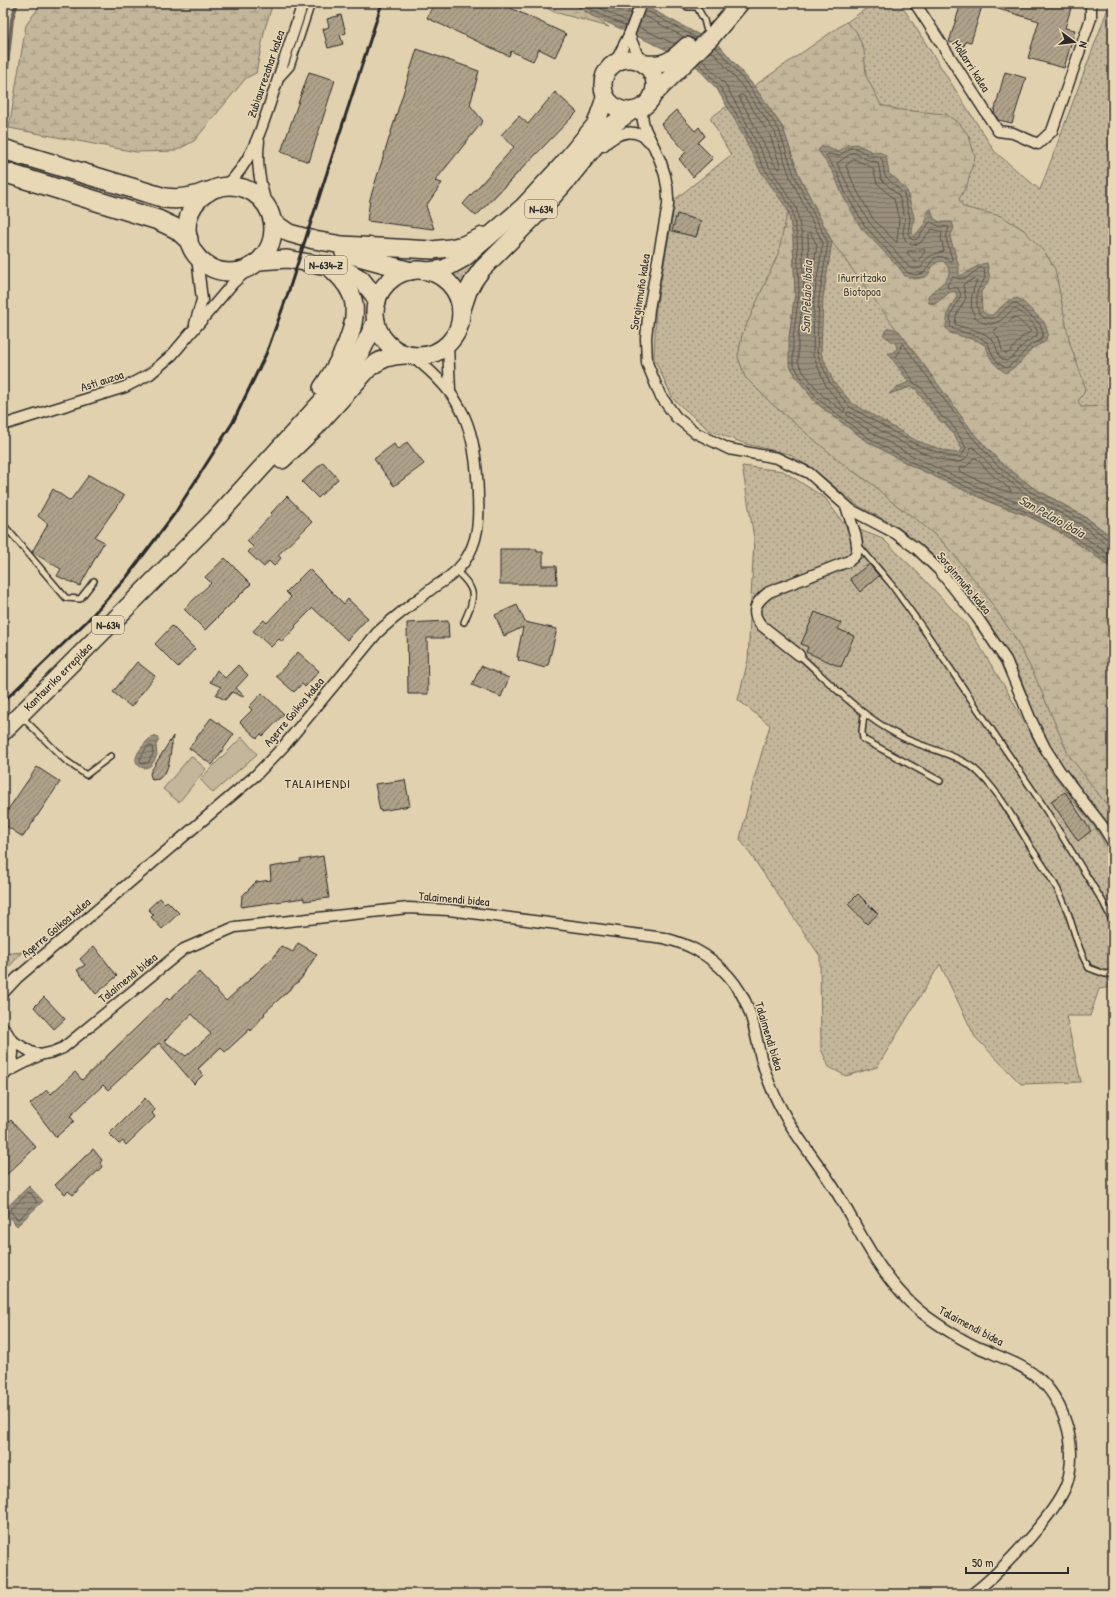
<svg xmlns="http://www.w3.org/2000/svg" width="1116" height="1597" viewBox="0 0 1116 1597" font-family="'Patrick Hand',sans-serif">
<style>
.green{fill:url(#green-dots);stroke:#777062}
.wetland{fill:url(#wetland-marsh);stroke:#777062}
.pitch{fill:#c3b69a;stroke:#777062}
.water{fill:url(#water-rules);stroke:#6d675b}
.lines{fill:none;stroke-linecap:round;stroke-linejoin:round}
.shore{stroke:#57534b;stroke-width:1}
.stream{stroke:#6d675b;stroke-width:4}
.building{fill:url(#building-hatch);stroke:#2b2b2b;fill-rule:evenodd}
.service-casing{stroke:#2b2b2b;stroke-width:8}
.minor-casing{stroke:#2b2b2b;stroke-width:13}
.trunk-casing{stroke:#2b2b2b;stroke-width:20}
.motorway-casing{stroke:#2b2b2b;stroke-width:22}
.service{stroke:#e9d8b5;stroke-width:5}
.minor{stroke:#e9d8b5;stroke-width:10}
.trunk{stroke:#e9d8b5;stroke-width:17}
.motorway{stroke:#e9d8b5;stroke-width:19}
.rail{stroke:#2b2b2b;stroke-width:3}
.labels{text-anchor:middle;stroke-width:3;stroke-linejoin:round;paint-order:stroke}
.shield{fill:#e9d8b5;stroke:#645f54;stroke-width:1}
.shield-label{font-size:11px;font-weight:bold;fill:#2b2b2b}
.street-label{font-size:12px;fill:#2b2b2b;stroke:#e9d8b5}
.park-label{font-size:12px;fill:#494741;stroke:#e9d8b5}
.water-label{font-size:13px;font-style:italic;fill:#46443f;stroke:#e9d8b5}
.neighbourhood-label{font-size:13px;letter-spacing:1px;fill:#2b2b2b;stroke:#e9d8b5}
</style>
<defs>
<pattern id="green-dots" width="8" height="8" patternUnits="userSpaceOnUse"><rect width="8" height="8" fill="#c3b69a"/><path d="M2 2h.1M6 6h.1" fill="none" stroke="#9f947e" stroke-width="1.8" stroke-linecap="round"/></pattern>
<pattern id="wetland-marsh" width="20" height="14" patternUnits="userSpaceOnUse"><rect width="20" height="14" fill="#c3b69a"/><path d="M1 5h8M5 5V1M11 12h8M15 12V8" fill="none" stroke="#9f947e"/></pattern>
<pattern id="water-rules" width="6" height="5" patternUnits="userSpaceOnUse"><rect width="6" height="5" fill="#998f7b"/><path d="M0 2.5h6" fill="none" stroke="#7d7565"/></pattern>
<pattern id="building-hatch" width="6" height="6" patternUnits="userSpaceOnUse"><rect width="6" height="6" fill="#afa28a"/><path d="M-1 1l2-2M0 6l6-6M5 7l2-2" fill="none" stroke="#8f8471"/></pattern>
</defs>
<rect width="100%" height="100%" fill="#e1d1af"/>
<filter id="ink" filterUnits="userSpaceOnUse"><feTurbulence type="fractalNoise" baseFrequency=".025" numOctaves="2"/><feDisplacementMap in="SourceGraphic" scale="8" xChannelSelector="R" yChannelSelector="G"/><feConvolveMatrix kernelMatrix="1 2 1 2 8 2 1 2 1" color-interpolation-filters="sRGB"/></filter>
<g filter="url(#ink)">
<g class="green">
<polygon points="874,3 900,3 995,152 1040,190 1110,3 1113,3 1113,838 1046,743 1034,716 1018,670 972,599 935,557 898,527 857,505 818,473 789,454 746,444 709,430 673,399 654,358 656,308 673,214 673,201 731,155 710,118"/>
<path d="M606,110L616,116L464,289L449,272C464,265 478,258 491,247C537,209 570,158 606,110Z"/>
<polygon points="742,466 783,471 825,498 844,524 883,539 923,578 966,624 1006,689 1052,773 1099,833 1113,861 1113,987 1099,989 1090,1016 1066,1016 1081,1082 1021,1084 975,1037 940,964 877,1067 846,1076 829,1067 821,1049 820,956 740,839 754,779 770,725 738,700 748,660 754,538"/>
<polygon points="22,952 3,974 3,954"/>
</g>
<g class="wetland">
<polygon points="42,3 273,3 265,28 256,73 246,78 194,141 175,151 136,152 9,128 26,25"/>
<polygon points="538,3 572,3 609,27 554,12"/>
<polygon points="846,22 856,31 864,50 866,76 881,105 901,110 946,114 960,124 969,136 975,157 967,185 959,199 963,207 1001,216 1024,230 1046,254 1055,269 1070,344 1085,386 1084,393 1078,401 1081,407 1113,406 1113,538 1087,518 1032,487 1000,462 975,435 958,413 832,242 798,173 783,128 754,86"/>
<polygon points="788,210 793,237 795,293 789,338 815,402 865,440 910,465 992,503 1026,515 1057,530 1095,555 1113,570 1113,813 1068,754 1034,674 1014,636 978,584 942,541 917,520 892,502 872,484 848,468 819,444 772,404 745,377 738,357 742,335 778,254"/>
</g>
<g class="pitch">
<polygon points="242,737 257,754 213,793 200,779"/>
<polygon points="191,756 206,769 179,802 163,789"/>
</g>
<g class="water">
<polygon points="573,3 638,3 651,9 720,46 754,86 783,128 798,173 832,242 823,298 821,353 833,381 852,403 917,441 949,452 959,453 962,449 952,432 945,423 940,421 918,393 917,389 911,387 889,394 897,387 909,382 888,353 892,353 897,349 896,344 883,335 887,329 891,328 899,331 975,435 1000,462 1032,487 1087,518 1113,538 1113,570 1095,555 1056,530 1026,515 992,503 910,465 865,440 815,402 797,378 789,364 789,338 795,293 793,237 788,210 760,170 736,122 717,89 697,67 667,50 595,17"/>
<path d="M856,144L873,152H880L886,156L889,174L896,179L907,191L914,217L912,234L914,237L925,223L927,211L931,209L934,219L940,222H952L954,228L950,237L959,267V276C970,273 976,264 987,263L990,279L981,292L982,311L987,315H992L1009,300L1017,298L1021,300L1044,322L1048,333L1045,342L1032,348L1020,363L1006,373C995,366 989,359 986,346L978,341L950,333L946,328L948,312L957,296L955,291L950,292L935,304L929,303L928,296C937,285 960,277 943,261L937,262C930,268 931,272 926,277L915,279L905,276L897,265L861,228L842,194L834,174L818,150L823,146L838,152L847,145Z"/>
<path d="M156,736L159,740L156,745L157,755C155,759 153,765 148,767C141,770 135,764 136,758C138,750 146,742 151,737Z"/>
<polygon points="29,1186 43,1201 17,1226 3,1211"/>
</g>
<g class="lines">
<g class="shore">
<polyline points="580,3 597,13 626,26"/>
<polyline points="590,3 628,22"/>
<polyline points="601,3 627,14 629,12 627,3"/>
<polyline points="645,10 697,38"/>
<polyline points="643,15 684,37"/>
<polyline points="638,27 675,44"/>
<polyline points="714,47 718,49 751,89 779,130 794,175 828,243 819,298 817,353 830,383 850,407 915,444 948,456 961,457 966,448 955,429 948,420 942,417 920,386 913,383 912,379 896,357 900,351 901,345 903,344 972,437 997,465 1029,491 1084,521 1109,540 1113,541"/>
<polyline points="702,60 725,84 744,118 768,165 796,207 802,236 804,293 798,338 798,362 804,373 822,395 844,412 845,409 826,386 813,355 814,297 823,243 790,177 775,132 747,92 714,53 710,51"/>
<polyline points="698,63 720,87 740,120 764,168 792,208 797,237 799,293 793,338 793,363 800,376 818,399 867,437 911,462 994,499 1027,512 1058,527 1097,552 1113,565"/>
<polygon points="740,95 743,95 770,135 780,165 780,169 777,168 773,162 749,115 739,97"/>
<path d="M855,148L871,156H878L882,159L885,176L904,194L910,218L908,234L911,239L914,240L917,239L930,222L939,226L949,227L946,238L952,259V261H949C936,249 930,264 924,273L915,275L908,273L865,226L845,192L837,172L826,156L828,154L839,156L849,149Z"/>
<path d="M854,153L870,161L878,162L881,179L899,196L905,218L903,234L906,241L912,245L919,244L932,229L942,232L941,238L944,251C931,256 928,254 921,268L915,269L910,268L869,222L850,190L837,163L850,154Z"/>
<polygon points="854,159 873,168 877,183 894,199 899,219 897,242 895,241 873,219 855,187 846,166"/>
<polygon points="810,232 817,245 813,270 811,271 809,269 808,234"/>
<polygon points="924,249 925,252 916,263 907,253 908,251 915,251"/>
<path d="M980,268H984L985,278L977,292V306L979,314C1000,328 1001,305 1016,303L1040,324L1043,333L1041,340L1030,345L1017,360L1006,368L998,363L992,354L988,343L979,337L953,329L950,326L951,314L961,295L958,288H948L947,285L953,277L960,279L966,278Z"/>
<path d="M974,279L977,281C971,292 967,313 980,321C985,324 990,325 995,323C1004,320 1008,312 1015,308C1023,314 1040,326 1037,336L1026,342L1014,356L1006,361C996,358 999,348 993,341C984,329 967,330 955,324L956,316L966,298L963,285Z"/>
<polygon points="1015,317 1030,330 1031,332 1022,337 1010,352 1006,354 1002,350 999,339 993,331 1006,324"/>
<polygon points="974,458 976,458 990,473 1011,490 1011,492 998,489 959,471 959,468 967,466"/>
<path d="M1113,546L1107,545L1082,525L1027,495L994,469L973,447H971L969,454L963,461C938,469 873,425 849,412L847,413V415C892,449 943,471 994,494C1006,499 1019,502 1031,508C1060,521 1088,538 1113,558"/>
<polygon points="148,746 152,746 153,754 148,763 142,764 140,760 141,757"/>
<polygon points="28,1193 31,1193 37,1202 19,1219 17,1219 10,1211"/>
</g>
<polyline class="stream" points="3,106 12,19 17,3"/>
</g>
<g class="building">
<polygon points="434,3 500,3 566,34 555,57 539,49 533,61 511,51 509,56 427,18"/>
<polygon points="961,3 983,3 971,42 966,41 964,46 949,42"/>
<polygon points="989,3 1052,3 1071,8 1065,28 1075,30 1064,68 1028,58 1039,21 988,6"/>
<polygon points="341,15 346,33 340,35 343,44 328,48 323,29 329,27 327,19"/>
<polygon points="417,49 479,71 470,105 483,121 435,181 442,183 426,206 434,229 367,221 370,199"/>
<polygon points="309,72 335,80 309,162 281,152"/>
<polygon points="1005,72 1026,78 1012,123 998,120 994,112"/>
<polygon points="555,92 577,112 476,216 463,204 514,147 501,135 519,116 528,124"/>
<polygon points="676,110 695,131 699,127 705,136 698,143 713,158 693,177 679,159 686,152 661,124"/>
<polygon points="677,214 701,221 696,237 672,231"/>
<polygon points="407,442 424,464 394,486 374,459 394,444 398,450"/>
<polygon points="323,462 338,479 318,498 302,482"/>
<polygon points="89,475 124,496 95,537 104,542 80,586 57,576 61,569 32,552 48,524 38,516 53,489 70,501"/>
<polygon points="287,496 312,522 278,555 281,558 274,566 269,561 264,567 248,552 253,547 247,541 272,514 271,513"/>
<polygon points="500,549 537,549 537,552 543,552 543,566 556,566 557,584 500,584"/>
<polygon points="225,558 251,584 205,630 184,609 211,583 205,577"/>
<polygon points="869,564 879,576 860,592 850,579"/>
<polygon points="309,569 344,604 348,599 368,618 347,640 313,608 295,626 296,627 282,642 279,639 271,647 253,631 264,620 267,623 291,597 286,592"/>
<polygon points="517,605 525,622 557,629 548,665 546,665 545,668 518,660 519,657 517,657 523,627 504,636 495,615"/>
<polygon points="815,612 841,623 838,629 854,636 841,667 806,652 808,647 801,644"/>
<polygon points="448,621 449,638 427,638 428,694 408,694 407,623"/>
<polygon points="172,626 195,649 178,667 155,644"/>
<polygon points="298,652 319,671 305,687 302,684 294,692 276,676"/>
<polygon points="137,662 155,676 131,707 113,692"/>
<polygon points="238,665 248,675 236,688 244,696 243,697 232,692 225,700 216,695 221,687 210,682 217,670 225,678"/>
<polygon points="481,666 509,678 501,697 472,685"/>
<polygon points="262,693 284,714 263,736 261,734 257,738 240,722 252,710 249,707"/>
<polygon points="211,718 234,734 212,765 189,748"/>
<polygon points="173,736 169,763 166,771 159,779 152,780 150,774 151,771"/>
<polygon points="37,767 60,782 23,837 3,824 3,817"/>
<polygon points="405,780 410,806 380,811 375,784"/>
<polygon points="1065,792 1091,831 1078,841 1051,801"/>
<polygon points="323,856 329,898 304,901 304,898 241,907 242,896 256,882 271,880 270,867 301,862 300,860"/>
<polygon points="858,894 878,914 867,924 848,904"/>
<polygon points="160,898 165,903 167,901 179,913 162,929 151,917 154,915 148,909"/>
<path d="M298,943L317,954L301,979L264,1013L265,1014L251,1031L250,1029L225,1052L221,1047L198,1069L203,1075L194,1084L159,1043L108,1090L103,1085L70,1116L74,1121L56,1137L30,1104L47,1090L51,1094L75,1072L82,1080L167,998L169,1000L199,972L226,1001L274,957L281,946L293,952ZM192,1014L211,1034L186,1056L164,1041Z"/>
<polygon points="94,946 117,976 96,994 77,970 85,965 80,959"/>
<polygon points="44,997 65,1019 54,1029 34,1007"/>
<polygon points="145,1098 155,1110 152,1113 155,1117 126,1145 123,1141 119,1144 109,1134"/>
<polygon points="11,1120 36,1147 3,1178 3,1127"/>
<polygon points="93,1149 102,1160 100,1163 102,1167 73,1195 68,1191 65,1194 55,1185"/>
</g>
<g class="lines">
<defs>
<g id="service">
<polyline points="679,3 688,7 697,7"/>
<polyline points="698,3 697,7 704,20 706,28"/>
<polyline points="280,79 291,67 312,3"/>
<polyline points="3,524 66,598 80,599 94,581"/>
<polyline points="859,546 891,584 922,627 1042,804 1103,902 1113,922"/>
<path d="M456,571C478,590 475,597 464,622"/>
<path d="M799,655C831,684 860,715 898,735C923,749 960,753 980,774C1000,794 1015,821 1030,846C1042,864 1056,883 1064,903C1074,925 1076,948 1089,968L1105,974L1113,973"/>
<polyline points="864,714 862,732 863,739 940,781"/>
<polyline points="22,717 65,760 86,775 111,756"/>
</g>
<g id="minor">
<polyline points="915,3 998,131 1013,133 1038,144 1052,131 1091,18 1091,3"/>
<polyline points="629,35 640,61"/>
<polyline points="615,63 629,35 641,3"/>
<path d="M642,109C642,128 647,132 655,149C664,167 669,185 668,205L649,309L646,338L647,363L660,395L676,417L696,433L729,449L777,458L809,473L851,510L895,533L917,549L939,570L977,617L1006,660L1030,718L1045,748L1059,770L1104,828L1113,843"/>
<path d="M259,141C256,164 260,182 266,204"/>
<path d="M603,146C617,132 635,126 650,142"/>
<path d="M226,186C254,160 263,123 275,88C284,60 294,31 303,3"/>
<polyline points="195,324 202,300 197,257"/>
<polyline points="448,345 450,391"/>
<polyline points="3,425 125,387 150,374 172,355 233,283 250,268"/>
<path d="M799,655L761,625C749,611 757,601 769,592L849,561C852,559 854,557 856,554C861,544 849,517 846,506"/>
<path d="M3,993L17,978L256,775L283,747L377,633C395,616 415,602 434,587C445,580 456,573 464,562C479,541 479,519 478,495C476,430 465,396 412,356"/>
<path d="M3,1028C17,1041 16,1064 3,1077"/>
<polyline points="11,1040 31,1052 40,1055"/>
<path d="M9,1071L40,1055L53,1052L63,1048L184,949L235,927L408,908L449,910L664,938C675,941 686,944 696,950C719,962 741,986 749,1011C755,1026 757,1042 761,1058C766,1077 774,1096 784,1114C797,1138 815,1159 830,1182C843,1201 853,1222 865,1242C881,1270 903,1300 929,1318C946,1330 963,1341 982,1349C1024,1367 1050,1374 1066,1423C1072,1441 1073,1464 1067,1483C1057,1513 998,1575 972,1594"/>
</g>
<g id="trunk">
<circle cx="629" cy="85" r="26"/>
<path d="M645,64C667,66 672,60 687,46"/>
<polyline points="653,95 713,35 740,3"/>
<circle cx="230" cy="229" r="43"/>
<polyline points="273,222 289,233 314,240 342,245 432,250 450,248 463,245 483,236"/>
<polyline points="344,253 411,271"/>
<polyline points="259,261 287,259 344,269 361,279 373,294 377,302"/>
<circle cx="418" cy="313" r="43"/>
<polyline points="429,271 444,269 464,258 523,207 563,164 596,124 605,98"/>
<polyline points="461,312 468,291 474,280 482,269 537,214 569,178 612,125 630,112"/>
<path d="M322,388C337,366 362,324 352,296C347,283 337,274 327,265"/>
<path d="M282,460L315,428L369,368C381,359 391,355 405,355"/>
<polyline points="3,732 215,519 326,397 357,358 363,348 376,321"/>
</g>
<g id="motorway">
<path d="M3,149L165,198C180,200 193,198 207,192"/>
<polyline points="3,172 158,220 177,229 188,239"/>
</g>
</defs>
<use href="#service" class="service-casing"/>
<use href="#minor" class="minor-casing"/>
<use href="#trunk" class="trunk-casing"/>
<use href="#motorway" class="motorway-casing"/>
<use href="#service" class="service"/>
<use href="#minor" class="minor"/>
<use href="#trunk" class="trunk"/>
<use href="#motorway" class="motorway"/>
<polyline class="rail" points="3,702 87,621 126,578 175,513 233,422 266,354 287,296 382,3"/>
</g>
</g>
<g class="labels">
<g class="shield">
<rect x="525" y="200" width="32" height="18" rx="3"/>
<rect x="305" y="256" width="42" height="18" rx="3"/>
<rect x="92" y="616" width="32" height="18" rx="3"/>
</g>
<g class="shield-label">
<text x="541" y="213">N-634</text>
<text x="326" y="269">N-634-Z</text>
<text x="108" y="629">N-634</text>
</g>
<g class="street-label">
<text transform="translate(971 66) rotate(57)" y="4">Mollarri kalea</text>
<text transform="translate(266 74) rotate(-71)" y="4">Zubiaurrezahar kalea</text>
<text transform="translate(640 292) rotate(-81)" y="4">Sorginmuño kalea</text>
<text transform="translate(102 381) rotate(-18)" y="4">Asti auzoa</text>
<text transform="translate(964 583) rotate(50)" y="4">Sorginmuño kalea</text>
<text transform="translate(58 677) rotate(-45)" y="4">Kantauriko errepidea</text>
<text transform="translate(294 712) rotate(-50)" y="4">Agerre Goikoa kalea</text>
<text transform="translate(454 899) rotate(5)" y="4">Talaimendi bidea</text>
<text transform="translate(56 928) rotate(-40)" y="4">Agerre Goikoa kalea</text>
<text transform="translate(128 978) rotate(-39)" y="4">Talaimendi bidea</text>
<text transform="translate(769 1036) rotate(73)" y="4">Talaimendi bidea</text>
<text transform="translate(971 1326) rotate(28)" y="4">Talaimendi bidea</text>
</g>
<g class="park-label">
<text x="862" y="282">Iñurritzako<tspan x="862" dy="14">Biotopoa</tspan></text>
</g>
<g class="water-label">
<text transform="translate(806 297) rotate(-88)" y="5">San Pelaio ibaia</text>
<text transform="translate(1052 516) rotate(29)" y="5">San Pelaio ibaia</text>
</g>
<g class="neighbourhood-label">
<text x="318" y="788">TALAIMENDI</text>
</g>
</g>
<rect width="1116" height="1597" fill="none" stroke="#e9d8b5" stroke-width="16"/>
<rect x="8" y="8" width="1100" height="1581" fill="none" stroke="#2b2b2b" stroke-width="1.5" filter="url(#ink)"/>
<g transform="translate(1074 42) rotate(105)" stroke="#e9d8b5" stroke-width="3" paint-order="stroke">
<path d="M0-3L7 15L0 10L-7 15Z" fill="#2b2b2b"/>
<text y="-6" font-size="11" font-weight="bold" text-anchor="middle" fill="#2b2b2b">N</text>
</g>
<path d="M966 1567v6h102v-6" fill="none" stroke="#2b2b2b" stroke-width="2"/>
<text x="972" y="1567" font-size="12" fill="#2b2b2b" stroke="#e9d8b5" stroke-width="3" paint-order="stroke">50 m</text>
</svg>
